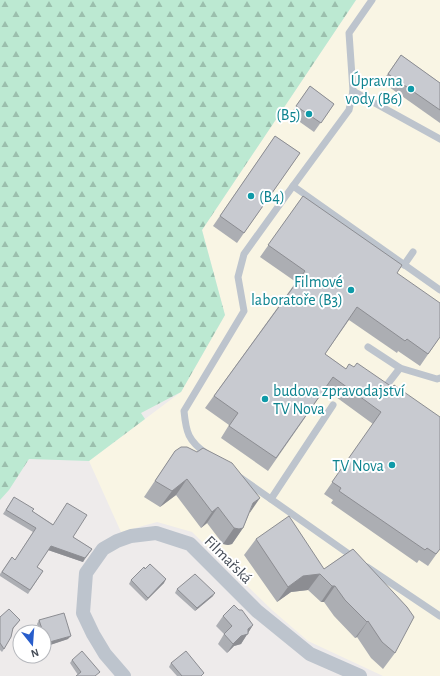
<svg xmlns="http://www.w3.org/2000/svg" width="440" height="676" viewBox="0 0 440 676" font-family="'Alegreya Sans',sans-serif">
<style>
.commercial{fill:#f9f5e4}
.forest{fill:url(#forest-firs)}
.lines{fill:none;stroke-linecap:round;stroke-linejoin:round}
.service{stroke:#bdc4cd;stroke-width:7}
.minor{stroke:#bdc4cd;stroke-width:14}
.wall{fill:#acaeb3}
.shaded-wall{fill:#8c8d92}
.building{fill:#c8cad0;stroke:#8c8d92}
.culture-dot{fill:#0f9aa8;stroke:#fff;stroke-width:1.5}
.labels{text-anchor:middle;stroke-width:4;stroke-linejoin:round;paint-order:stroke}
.culture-label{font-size:16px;fill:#0d838f;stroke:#fff;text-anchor:end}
.street-label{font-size:16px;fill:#454c57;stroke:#fff}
</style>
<defs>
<pattern id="forest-firs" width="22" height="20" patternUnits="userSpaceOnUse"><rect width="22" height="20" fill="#bce9d2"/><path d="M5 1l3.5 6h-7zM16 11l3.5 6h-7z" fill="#9bbfad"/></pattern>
</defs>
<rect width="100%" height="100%" fill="#eeebeb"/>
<polygon class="commercial" points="356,0 440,0 440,676 383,676 308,641 272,610 192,532 157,522 121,532 89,461 181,392 225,315 202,230"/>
<polygon class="forest" points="0,0 356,0 202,230 225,315 181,392 141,413 145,419 89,461 29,459 9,490 0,500"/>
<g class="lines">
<g class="service">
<polyline points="372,0 349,33 353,91 349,110 293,186 440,290"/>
<polyline points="353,91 440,139"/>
<polyline points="404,265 413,252"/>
<polyline points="368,347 400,368 437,379 440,378"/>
<polyline points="383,390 400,368"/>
<path d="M207,454C188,441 186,432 184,411L244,311L238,277L244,254L293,186"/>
<polyline points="241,478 356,559"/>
<polyline points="271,499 333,405"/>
<polyline points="367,567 440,616"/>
</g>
<polyline class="minor" points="124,676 105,654 93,634 83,613 86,573 103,549 117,541 131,536 156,533 190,544 257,611 310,654 360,676"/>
</g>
<g class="wall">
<polygon points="401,55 440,83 440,123 382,82"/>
<polygon points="310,86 334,104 314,132 290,115"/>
<polygon points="275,136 300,153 237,243 213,226"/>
<polygon points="303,196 397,273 440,337 420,366 398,351 397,353 349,320 325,354 346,369 354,367 392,387 440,549 428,566 419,560 417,563 331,503 333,500 324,494 373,424 325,389 268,471 221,438 229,425 205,408 296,282 260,257"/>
<polygon points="175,451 249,514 243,528 232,544 228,545 223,544 207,523 201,528 176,495 160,507 144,497"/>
<polygon points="14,497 32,511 92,549 83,562 48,550 37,567 43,571 28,594 0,576 0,574 12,557 15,560 33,532 3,514"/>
<polygon points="256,539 324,569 353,549 395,653 383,669 371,658 357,637 355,638 334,616 324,602 321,602 308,590 291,592 277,602 244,555"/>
<polygon points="145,569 164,583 146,601 129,584 131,580"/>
<polygon points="177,589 213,596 195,611 175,593"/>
<polygon points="223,616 253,625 241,644 234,646 227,653 218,644 224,634 216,626"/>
<polygon points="0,617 20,620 13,629 4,649 2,652 0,650"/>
<polygon points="39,620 68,639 44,647 44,632 39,632 37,624"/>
<polygon points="72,660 100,672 78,675 70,663"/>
<polygon points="171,663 202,676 177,676 169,667"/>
</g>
<g class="shaded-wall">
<polygon points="187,479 176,495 160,507 172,491"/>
<polygon points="260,498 249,514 253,503"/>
<polygon points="218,507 207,523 201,528 212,512"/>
<polygon points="234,528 243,528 232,544 228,545 223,544"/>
<polygon points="51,546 85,558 83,562 48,550"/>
<polygon points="320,574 308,590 291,592 277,602 288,587 303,576"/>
<polygon points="166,579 164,583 146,601 148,598"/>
<polygon points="332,586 335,586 324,602 321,602"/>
<polygon points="215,593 213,596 195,611 197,608"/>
<polygon points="368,621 357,637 355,638 367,622"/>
<polygon points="253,625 241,644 234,646 227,653 233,644"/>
<polygon points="71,636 68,639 44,647 46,643"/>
</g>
<g class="building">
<polygon points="401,55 440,83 440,110 388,74"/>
<polygon points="310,86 334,104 321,123 296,106"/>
<polygon points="275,136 300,153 244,233 220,216"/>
<polygon points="303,196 402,265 397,273 440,303 440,337 428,354 407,339 405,341 357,307 325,354 346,369 349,364 354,367 357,363 392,387 394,385 440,417 440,549 436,554 427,548 425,550 339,491 341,488 332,482 381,412 333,377 276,458 229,426 238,413 214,396 305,271 268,245"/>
<polygon points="181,447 187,447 197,452 203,448 232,463 260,498 253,503 243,528 239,529 234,528 218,507 212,512 187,479 172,491 155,481 175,451"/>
<polygon points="14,497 34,509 32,511 53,525 67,503 87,515 73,537 92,549 85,558 51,546 37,567 43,571 30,590 2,572 12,557 15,560 36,528 6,510"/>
<polygon points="289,516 324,569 353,549 407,607 414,617 395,653 382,642 368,621 367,622 345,600 335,586 332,586 320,574 303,576 288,587 256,539"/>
<polygon points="150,564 166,579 148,598 131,580 144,567 145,569"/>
<polygon points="195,574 215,593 197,608 177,589"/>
<polygon points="234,605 239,610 242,610 253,625 248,629 248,634 241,636 233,644 224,634 232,626 223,616"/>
<polygon points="9,609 20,620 13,628 11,637 4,649 0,643 0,617"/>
<polygon points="64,613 71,636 46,643 44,636 44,632 43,632 39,620"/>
<polygon points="82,651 100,672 95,676 76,676 81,672 72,660"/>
<polygon points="186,651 204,673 201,676 182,676 171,663"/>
</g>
<g class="culture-dot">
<circle cx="411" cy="89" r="4"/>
<circle cx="309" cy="114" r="4"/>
<circle cx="251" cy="196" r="4"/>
<circle cx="351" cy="290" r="4"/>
<circle cx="265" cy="399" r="4"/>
<circle cx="392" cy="465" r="4"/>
</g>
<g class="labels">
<g class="culture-label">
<text x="403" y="86">Úpravna<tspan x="403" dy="18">vody (B6)</tspan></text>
<text x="301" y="120">(B5)</text>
<text x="259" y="202" text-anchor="start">(B4)</text>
<text x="343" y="287">Filmové<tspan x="343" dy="18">laboratoře (B3)</tspan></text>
<text x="273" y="396" text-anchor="start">budova zpravodajství<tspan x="273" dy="18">TV Nova</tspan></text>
<text x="384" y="471">TV Nova</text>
</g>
<g class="street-label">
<text transform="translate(229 559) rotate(45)" y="6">Filmařská</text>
</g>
</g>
<g transform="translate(32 644) rotate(163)"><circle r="19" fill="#ffffff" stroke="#b5b7bc"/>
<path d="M0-3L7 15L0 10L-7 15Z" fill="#285dcb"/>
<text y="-6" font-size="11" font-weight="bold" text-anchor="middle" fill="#454c57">N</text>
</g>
</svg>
